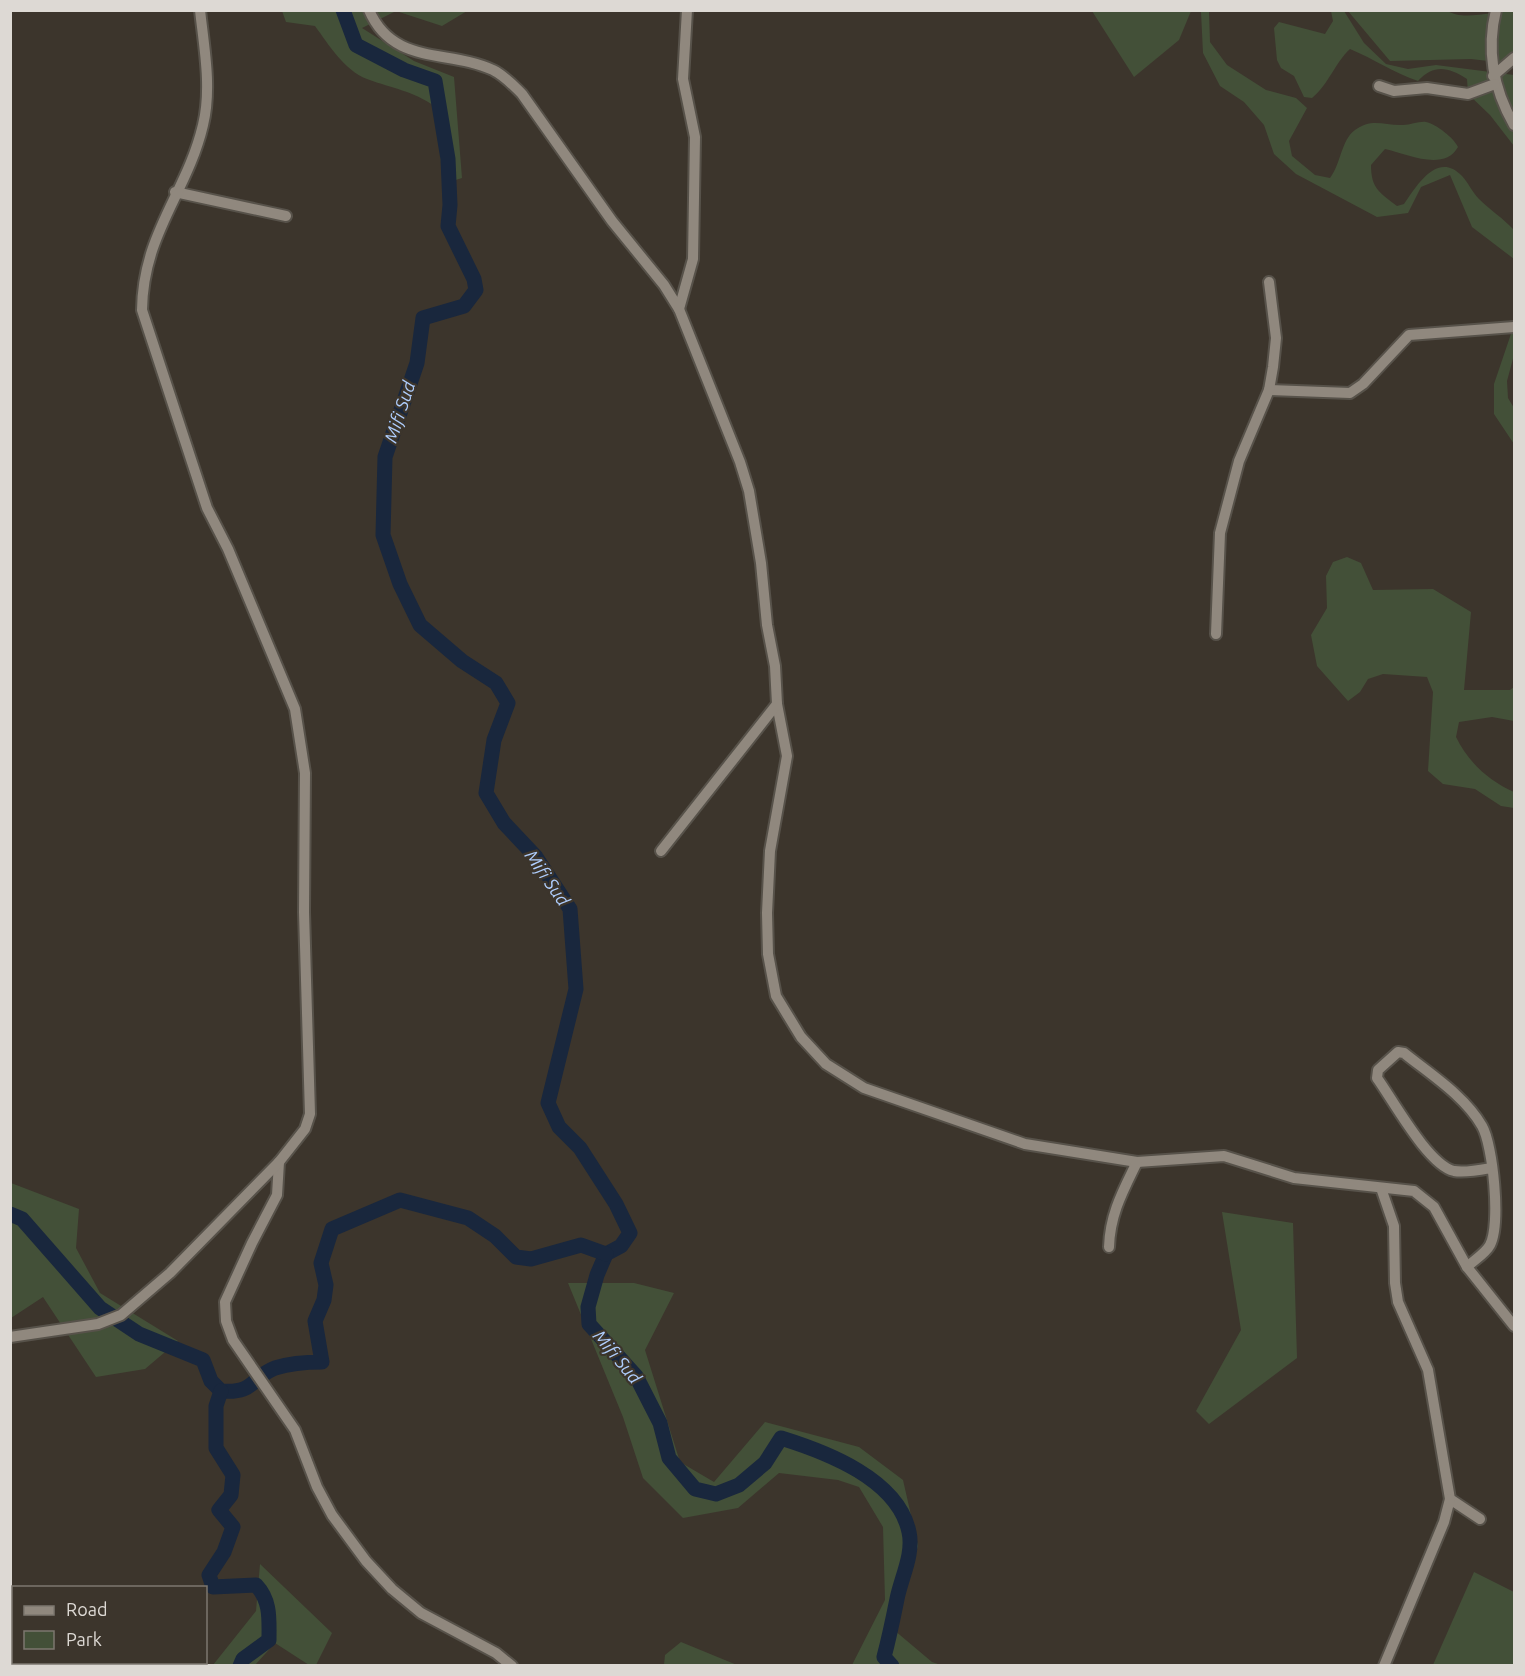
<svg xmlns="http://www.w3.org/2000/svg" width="1525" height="1676" viewBox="0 0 1525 1676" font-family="Ubuntu,sans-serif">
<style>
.green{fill:#435038}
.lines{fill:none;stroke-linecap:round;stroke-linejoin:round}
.river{stroke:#19273d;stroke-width:15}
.minor-casing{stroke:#57524a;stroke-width:14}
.minor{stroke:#90887e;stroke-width:10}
.labels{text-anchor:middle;stroke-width:4.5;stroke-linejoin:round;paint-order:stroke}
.water-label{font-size:18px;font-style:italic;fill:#afcefe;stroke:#3c352c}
</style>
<rect width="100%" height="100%" fill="#3c352c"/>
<g class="green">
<path d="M282,11H396L362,28L414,61L454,77L462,178L443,184L436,107C411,90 394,89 367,79C344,70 329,45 315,26L286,22Z"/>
<polygon points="396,11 467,10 467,11 442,26"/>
<polygon points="1092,11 1191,11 1179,40 1134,77"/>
<path d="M1331,11H1344L1364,43L1386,64L1408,69L1436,65L1514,75V146L1490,115L1468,94L1467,79C1448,67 1434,64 1418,81C1394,73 1374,59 1350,49C1334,64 1329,84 1312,98L1304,97L1294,76L1281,68L1277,60L1274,28L1279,22L1325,34L1333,21Z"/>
<path d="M1348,11H1448C1462,21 1495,11 1514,11V64L1471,59L1390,61Z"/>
<path d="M1209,12L1210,42L1227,65L1266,90L1296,98L1307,108L1289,141L1292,156L1315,175L1330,178C1341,164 1341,140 1355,130C1372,117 1385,126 1403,125C1411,125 1419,121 1426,122C1436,124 1454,138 1458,147C1444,172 1407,154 1385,149L1371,165C1371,188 1379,192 1397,206L1404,204C1416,187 1437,150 1462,176C1468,182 1472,192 1479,199C1490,210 1503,218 1514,230V259L1472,227L1450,175L1421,187L1408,213L1377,217L1296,174L1274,154L1264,125L1244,102L1220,86L1203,53L1201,12Z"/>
<polygon points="1514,325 1514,355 1507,381 1508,398 1514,408 1514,444 1494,414 1494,384"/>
<path d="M1347,557L1361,563L1373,590L1433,589L1471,612L1464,690H1510L1514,687V721L1492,717L1459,722L1456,737C1468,762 1489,781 1514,792V808L1501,806L1475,789L1443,784L1428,771L1433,692L1427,677L1383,674L1368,679L1360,692L1348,701L1317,666L1311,635L1327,608L1326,576L1333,562Z"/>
<polygon points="11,1183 79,1209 76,1248 100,1293 178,1341 145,1369 96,1377 43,1297 11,1318"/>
<polygon points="1222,1212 1293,1223 1297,1358 1209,1424 1196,1411 1241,1330"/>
<polygon points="568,1283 634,1283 674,1293 645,1350 680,1462 714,1482 765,1422 859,1447 903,1480 918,1546 894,1630 932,1662 941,1665 852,1665 885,1600 883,1527 859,1487 838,1480 779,1473 738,1508 683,1518 643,1478 623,1417"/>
<polygon points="260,1564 332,1633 316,1665 309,1665 275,1643 255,1665 213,1665 256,1611"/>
<polygon points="1474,1572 1514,1592 1514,1665 1433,1665"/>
<polygon points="681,1642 737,1665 664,1665 665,1655"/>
</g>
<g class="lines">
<g class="river">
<path d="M343,10L356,45L404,70L435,81L448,159L450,205L448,226L474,279L476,290L464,306L423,318L417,363L385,457L383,535L400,584L420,625L462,661L496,683L508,703L494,740L486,793L504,823L536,857L570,909L576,989L548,1103L559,1127L580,1148L616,1204L630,1233L621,1246L606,1254L597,1275L588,1307L589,1324L636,1376L660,1423L669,1458L695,1489L716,1494L739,1485L765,1463L781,1438C826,1452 898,1479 909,1532C914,1554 901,1578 897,1599C893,1619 889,1638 884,1657L892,1666"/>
<path d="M10,1214L22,1219L100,1308L139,1334L203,1360L211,1381L221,1391C255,1394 250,1378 275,1368C291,1363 306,1362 322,1362L315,1321L324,1300L326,1285L321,1263L332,1229L400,1200L468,1218L495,1236L516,1257L531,1259L581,1245L606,1254"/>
<path d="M221,1391L216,1406V1448L233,1475L231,1495L219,1510L233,1527L224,1552L209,1575L213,1587L256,1585C271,1601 269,1619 269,1640L243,1659L240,1666"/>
</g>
<defs>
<g id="minor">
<path d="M369,10C393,66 448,49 493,70C505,76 513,85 522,94L612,221L664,285L679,309L740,462L749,491L761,563L767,625L775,666L777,704L787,756L770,851L767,913L768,954L776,996L801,1037L826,1064L864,1088L1025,1144L1137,1162L1224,1156L1294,1178L1414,1191L1434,1207L1467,1267L1514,1326"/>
<path d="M1496,10C1486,51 1494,90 1514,125"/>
<polyline points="1493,76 1514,58"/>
<polyline points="1379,86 1394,91 1427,88 1468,94 1495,84"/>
<polyline points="175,192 286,216"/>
<polyline points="679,309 693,259 695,137 683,79 687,10"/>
<polyline points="1269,390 1350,393 1363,384 1409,335 1514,327"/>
<polyline points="1216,634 1220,533 1239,461 1269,390 1273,367 1276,338 1269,282"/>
<polyline points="661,851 777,704"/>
<polyline points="279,1162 277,1195 252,1243 225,1302 226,1321 233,1340 295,1430 317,1487 332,1515 366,1561 392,1589 421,1613 496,1653 512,1666"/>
<polyline points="1381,1188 1394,1226 1395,1283 1398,1302 1428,1370 1450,1499 1480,1519"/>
<path d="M1109,1247C1110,1214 1123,1191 1137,1162"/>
<path d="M1467,1267C1473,1261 1486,1253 1490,1245C1501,1224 1493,1145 1482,1126C1465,1096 1430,1074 1404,1053L1398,1052L1378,1070L1377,1078C1393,1100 1428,1165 1454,1171C1465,1173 1480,1170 1491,1168"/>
<path d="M10,1337L98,1324L121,1315L170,1273L279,1162L305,1129L310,1114L304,912L305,773L295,709L228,549L207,508L142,310C143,233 187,193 203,125C212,88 204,47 200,10"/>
<polyline points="1384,1666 1444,1522 1450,1499"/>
</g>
</defs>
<use href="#minor" class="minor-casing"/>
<use href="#minor" class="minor"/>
</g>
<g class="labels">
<g class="water-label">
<text transform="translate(400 412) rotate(-72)" y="6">Mifi Sud</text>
<text transform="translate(547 878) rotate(55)" y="6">Mifi Sud</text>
<text transform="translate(617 1357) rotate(50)" y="6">Mifi Sud</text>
</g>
</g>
<rect width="1525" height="1676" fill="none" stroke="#ddd9d4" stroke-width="24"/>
<rect x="12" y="1586" width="195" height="78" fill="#3c352c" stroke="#7c776f" stroke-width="1.5"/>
<rect x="24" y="1606" width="30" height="9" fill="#90887e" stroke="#7c776f" stroke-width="1.5"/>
<text x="66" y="1616" font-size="18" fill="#ddd9d4">Road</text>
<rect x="24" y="1631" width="30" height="18" fill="#435038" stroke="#7c776f" stroke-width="1.5"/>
<text x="66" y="1646" font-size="18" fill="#ddd9d4">Park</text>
</svg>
